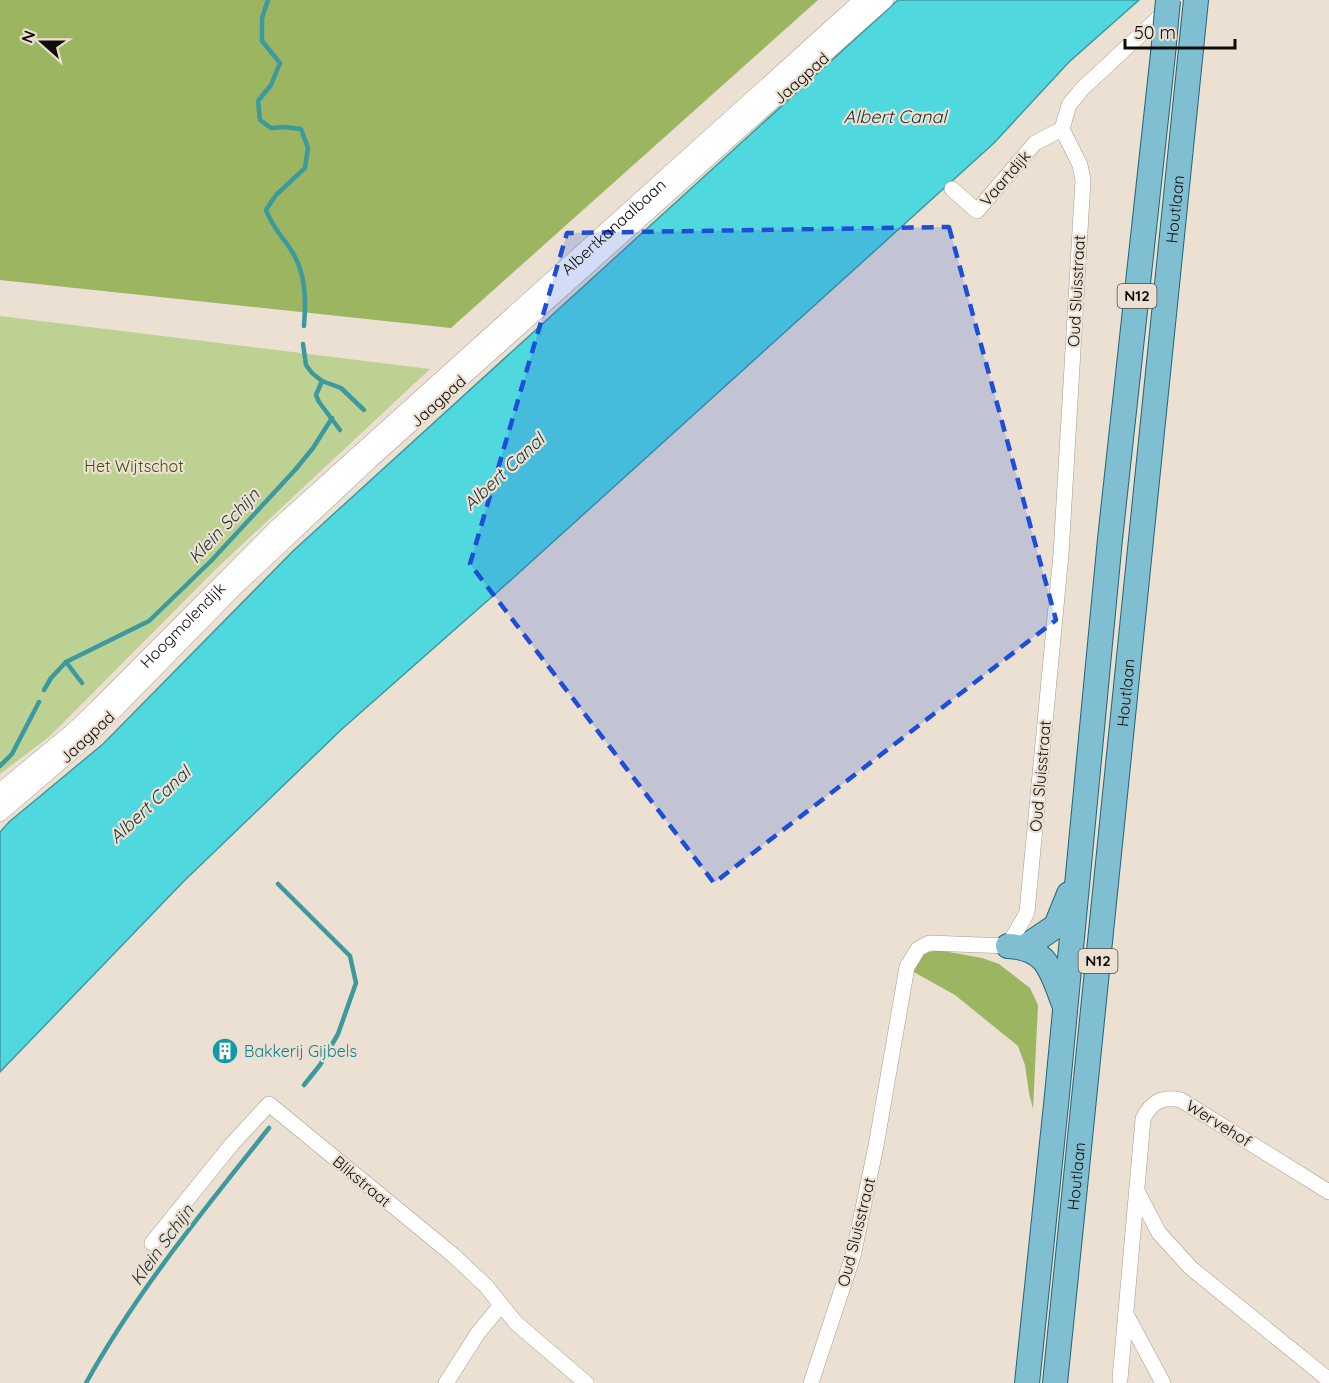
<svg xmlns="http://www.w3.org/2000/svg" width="1329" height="1383" viewBox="0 0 1329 1383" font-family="Quicksand,sans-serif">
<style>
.green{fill:#bdd292}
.forest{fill:#9bb560}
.water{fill:#50d8df;stroke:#3c9a9e;stroke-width:1.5}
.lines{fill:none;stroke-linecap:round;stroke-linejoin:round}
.stream{stroke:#3c9a9e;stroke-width:4.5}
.minor-casing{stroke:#a59b8d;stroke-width:16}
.tertiary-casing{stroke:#a59b8d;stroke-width:21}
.primary-casing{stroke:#226476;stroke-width:26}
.minor{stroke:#fff;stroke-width:15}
.tertiary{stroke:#fff;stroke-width:20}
.primary{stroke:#80bfd1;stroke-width:24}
.primary-bridge-casing{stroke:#226476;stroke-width:26;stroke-linecap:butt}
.primary-bridge{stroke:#80bfd1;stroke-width:24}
.marked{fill:#1d4ed8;fill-opacity:0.2;stroke:#1d4ed8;stroke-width:4.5;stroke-dasharray:12 8;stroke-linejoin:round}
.labels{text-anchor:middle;stroke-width:4.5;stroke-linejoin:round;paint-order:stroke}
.shield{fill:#ebe0d2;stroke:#514b44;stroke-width:1.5}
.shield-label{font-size:15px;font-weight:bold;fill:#0f0b07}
.street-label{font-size:16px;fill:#0f0b07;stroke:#ebe0d2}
.park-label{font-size:16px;fill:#3e4e10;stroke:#ebe0d2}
.culture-label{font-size:16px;fill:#0d838f;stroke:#ebe0d2;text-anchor:start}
.water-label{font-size:18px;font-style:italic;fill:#1a3133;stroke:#ebe0d2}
</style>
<rect width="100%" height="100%" fill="#ebe0d2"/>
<polygon class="green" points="0,316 430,369 217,568 50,736 0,774"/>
<g class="forest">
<polygon points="0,0 818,0 451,328 0,280"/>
<polygon points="938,950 982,958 999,964 1030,988 1038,1005 1033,1109 1029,1093 1025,1065 1018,1046 955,995 912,971 922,954"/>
</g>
<polygon class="water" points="898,0 1139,0 1069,62 994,143 512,579 342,729 183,882 0,1072 0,832 9,822 103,744 293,551"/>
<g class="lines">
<g class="stream">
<path d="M268,0L262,18V41L280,63L271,85L258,101L260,120L271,128L284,127L301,129L308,148L305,168L276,195L266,210C274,231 284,237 294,255C306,276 306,302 304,326"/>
<polyline points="303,344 306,365 312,373 322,381 341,388 364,410"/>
<polyline points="322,381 316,395 319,402 340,430"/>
<polyline points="82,683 66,662 149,621 211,561 295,470 313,448 332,418"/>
<polyline points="44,690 51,678 66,662"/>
<polyline points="0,766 12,754 39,702"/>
<polyline points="278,884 350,956 356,983 338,1034 320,1065 304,1085"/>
<path d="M86,1383C137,1291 204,1210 269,1128"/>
</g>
<defs>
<g id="minor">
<polyline points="952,189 977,211 1035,143 1062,129"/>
<polyline points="0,814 84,742 235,588 370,461 886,0"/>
<polyline points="1137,1191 1159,1233 1191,1268 1329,1380"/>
<polyline points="152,1243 232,1144 269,1104 453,1255 486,1286 516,1323 586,1383"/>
<polyline points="1126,1314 1163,1383"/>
<path d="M1120,1379L1143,1119C1151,1102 1162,1096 1181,1100L1329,1192"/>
<polyline points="446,1383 478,1333 501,1305"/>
<path d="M811,1383L853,1256L876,1146L907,967L918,949L929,943L1008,946C1014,934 1021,925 1027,912L1061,554L1083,180L1080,165L1062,129L1069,105L1082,89L1169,8"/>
</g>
<g id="tertiary">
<path id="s1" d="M0,794L75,732L99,709L277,530L865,0"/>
</g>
<g id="primary">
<path d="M1008,946C1048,948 1051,971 1064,1004"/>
<polyline points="1025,947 1056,926 1069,894"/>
<polyline points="1027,1383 1057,1095 1110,539 1163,54"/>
<path id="s2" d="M1055,1383L1196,0"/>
</g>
</defs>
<use href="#minor" class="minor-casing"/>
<use href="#tertiary" class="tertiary-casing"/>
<use href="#primary" class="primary-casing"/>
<use href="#minor" class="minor"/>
<use href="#tertiary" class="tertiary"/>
<use href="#primary" class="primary"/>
<defs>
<polyline id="primary-bridge" points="1163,54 1168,0"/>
</defs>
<use href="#primary-bridge" class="primary-bridge-casing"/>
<use href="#primary-bridge" class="primary-bridge"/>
</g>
<path class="marked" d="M949,227L1056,620L714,883L470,564L567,233Z"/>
<defs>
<symbol id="building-disc" viewBox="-11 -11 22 22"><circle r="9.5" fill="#0f9aa8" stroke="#ebe0d2"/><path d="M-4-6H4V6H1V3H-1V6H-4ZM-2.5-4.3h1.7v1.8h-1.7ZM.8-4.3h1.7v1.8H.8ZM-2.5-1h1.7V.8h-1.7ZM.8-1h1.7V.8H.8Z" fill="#fff"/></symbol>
</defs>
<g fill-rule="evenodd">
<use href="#building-disc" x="210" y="1036" width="30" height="30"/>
</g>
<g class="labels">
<g class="shield">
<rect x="1117.5" y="284" width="39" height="24" rx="4.5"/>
<rect x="1078.5" y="949" width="39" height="24" rx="4.5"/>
</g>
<g class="shield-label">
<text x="1137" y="301">N12</text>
<text x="1098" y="966">N12</text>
</g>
<g class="street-label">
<text transform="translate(801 78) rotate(-42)" y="6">Jaagpad</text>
<text transform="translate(1005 178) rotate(-49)" y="6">Vaartdijk</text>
<text dy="6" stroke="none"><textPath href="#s2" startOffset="1180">Houtlaan</textPath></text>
<text dy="6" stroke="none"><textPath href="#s1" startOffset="836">Albertkanaalbaan</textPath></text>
<text transform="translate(1076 291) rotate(-87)" y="6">Oud Sluisstraat</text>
<text transform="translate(438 401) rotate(-42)" y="6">Jaagpad</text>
<text dy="6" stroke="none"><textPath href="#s1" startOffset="249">Hoogmolendijk</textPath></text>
<text dy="6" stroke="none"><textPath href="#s2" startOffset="694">Houtlaan</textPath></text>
<text transform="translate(87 737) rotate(-43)" y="6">Jaagpad</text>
<text transform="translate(1040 776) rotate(-85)" y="6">Oud Sluisstraat</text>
<text transform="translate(1219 1123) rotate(32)" y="6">Wervehof</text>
<text dy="6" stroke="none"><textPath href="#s2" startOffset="208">Houtlaan</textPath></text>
<text transform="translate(362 1181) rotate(40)" y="6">Blikstraat</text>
<text transform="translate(856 1232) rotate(-76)" y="6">Oud Sluisstraat</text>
</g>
<g class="park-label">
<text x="134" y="472">Het Wijtschot</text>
</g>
<g class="culture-label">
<text x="244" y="1057">Bakkerij Gijbels</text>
</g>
<g class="water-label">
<text x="895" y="123">Albert Canal</text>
<text transform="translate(504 472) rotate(-43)" y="6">Albert Canal</text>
<text transform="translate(224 526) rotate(-47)" y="6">Klein Schijn</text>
<text transform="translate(150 805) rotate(-43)" y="6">Albert Canal</text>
<text transform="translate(162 1245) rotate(-54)" y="6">Klein Schijn</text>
</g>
</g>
<g transform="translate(42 42) rotate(291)" stroke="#ebe0d2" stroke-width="4.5" paint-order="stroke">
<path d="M0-4.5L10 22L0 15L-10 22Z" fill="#0f0b07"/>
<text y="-9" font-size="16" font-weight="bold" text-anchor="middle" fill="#0f0b07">N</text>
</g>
<path d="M1125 39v9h110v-9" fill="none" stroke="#0f0b07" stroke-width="3"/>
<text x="1134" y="39" font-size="18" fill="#0f0b07" stroke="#ebe0d2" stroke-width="4.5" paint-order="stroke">50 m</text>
</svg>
